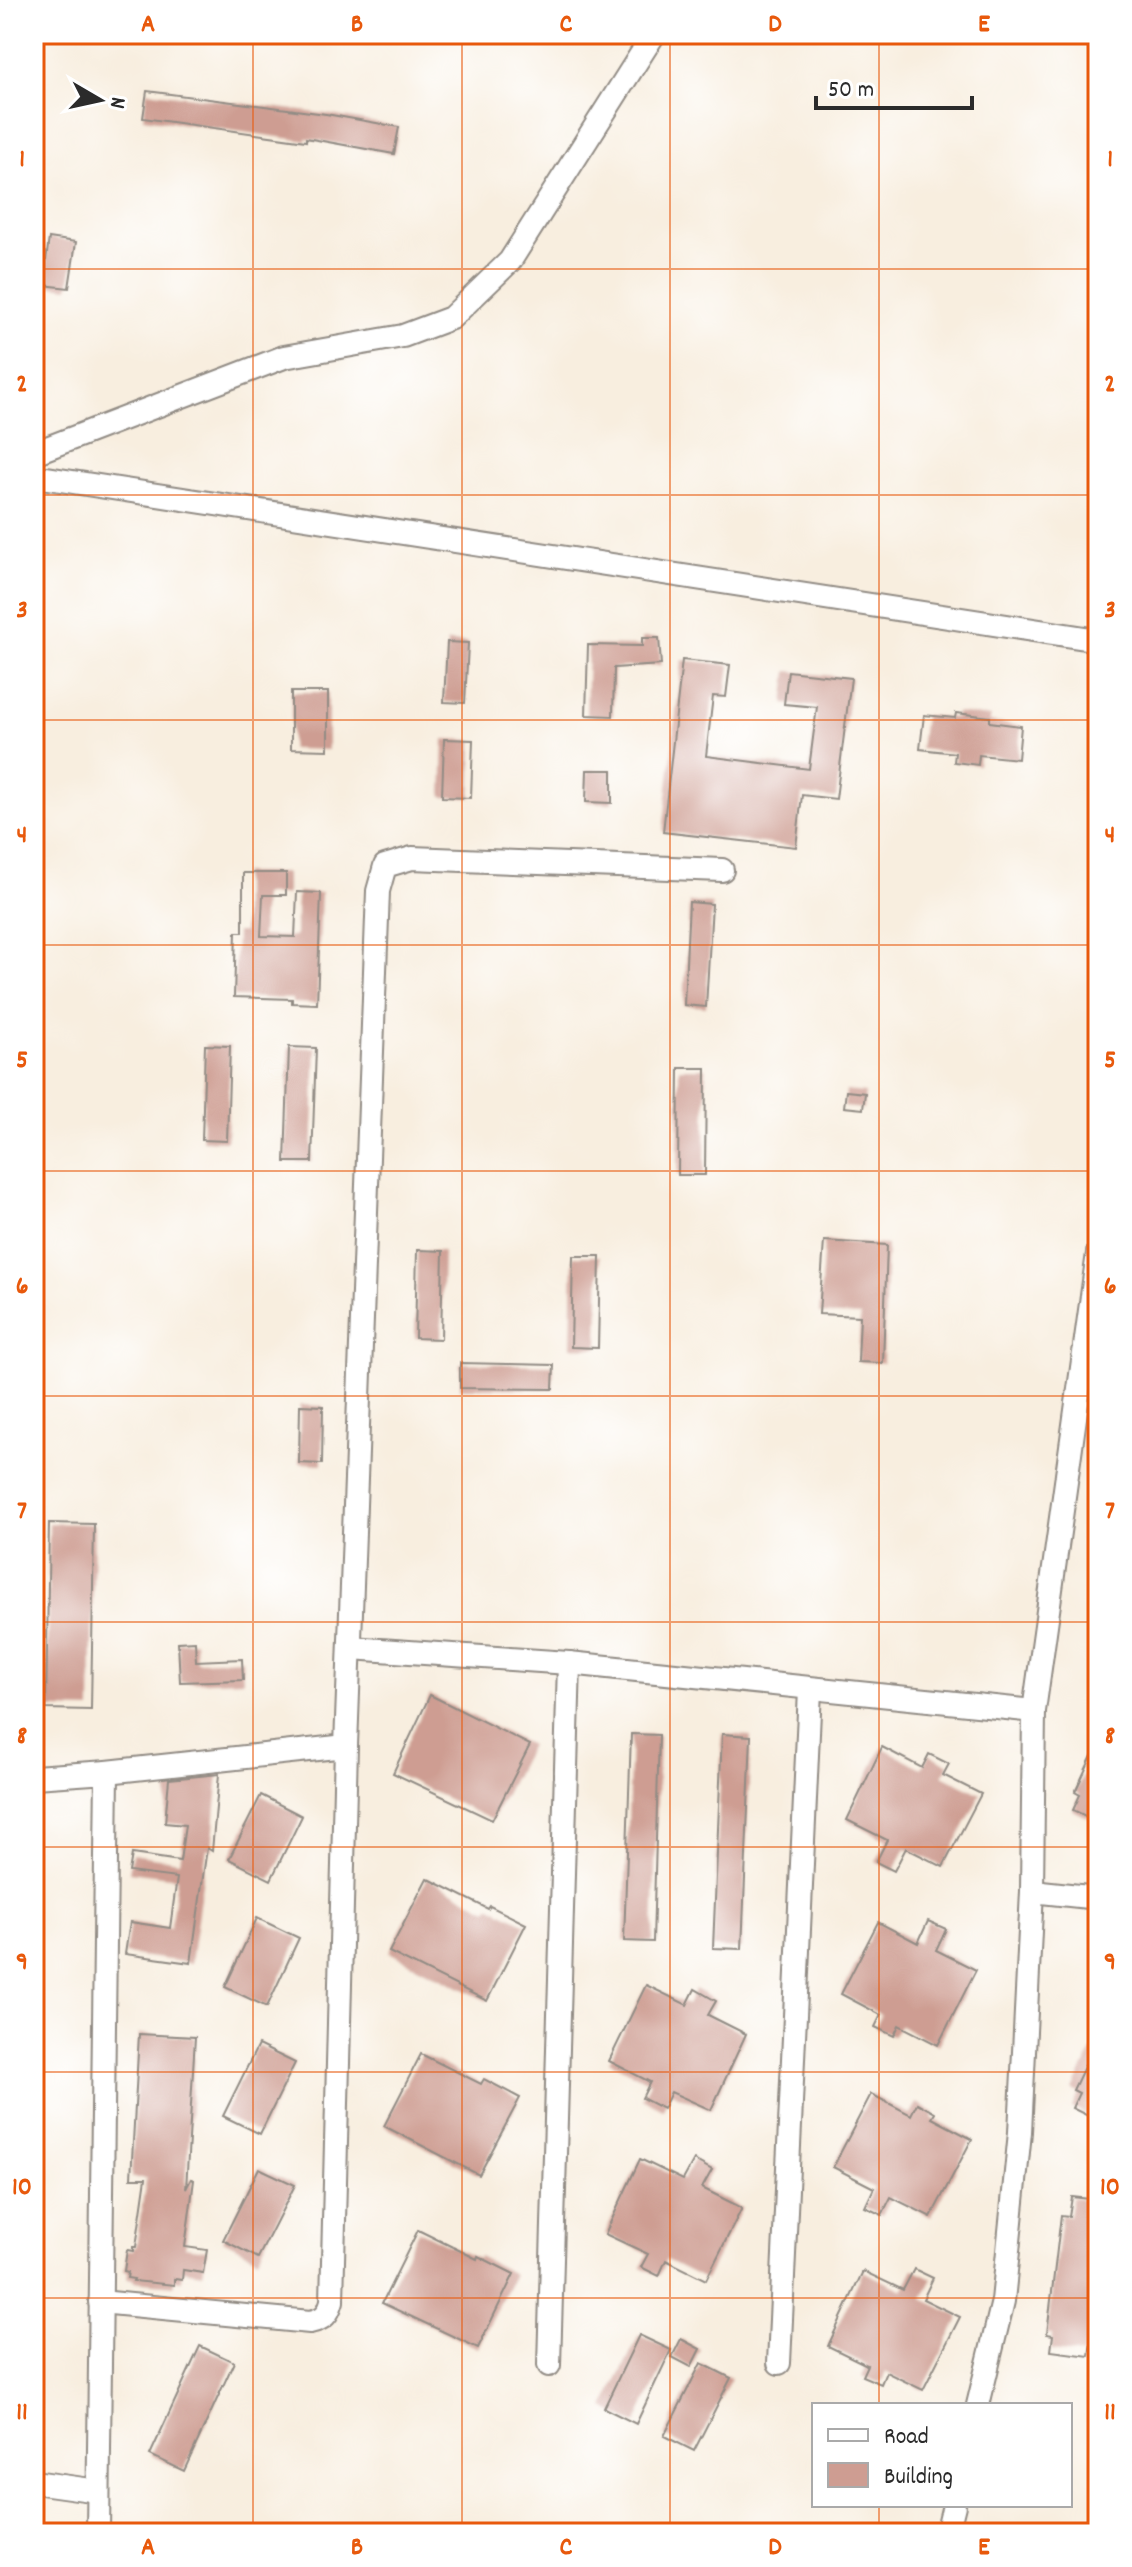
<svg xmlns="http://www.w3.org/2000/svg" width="1132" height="2567" viewBox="0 0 1132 2567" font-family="Dekko,sans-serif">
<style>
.building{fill:#ce9d92}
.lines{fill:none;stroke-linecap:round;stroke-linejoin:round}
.minor-casing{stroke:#928c85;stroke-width:26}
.minor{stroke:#fff;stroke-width:22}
.grid{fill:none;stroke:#e8590c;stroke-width:2;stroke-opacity:0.55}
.neatline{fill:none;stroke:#e8590c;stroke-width:3}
.grid-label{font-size:26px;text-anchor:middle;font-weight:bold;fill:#e8590c}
</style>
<rect width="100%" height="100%" fill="#fff"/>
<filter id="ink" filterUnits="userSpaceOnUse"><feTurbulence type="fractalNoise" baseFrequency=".0125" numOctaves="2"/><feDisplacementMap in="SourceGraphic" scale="16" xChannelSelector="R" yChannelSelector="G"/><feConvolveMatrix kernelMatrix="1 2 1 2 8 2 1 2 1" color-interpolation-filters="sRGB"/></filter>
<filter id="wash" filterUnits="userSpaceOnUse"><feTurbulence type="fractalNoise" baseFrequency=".006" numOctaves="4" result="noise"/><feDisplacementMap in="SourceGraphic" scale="32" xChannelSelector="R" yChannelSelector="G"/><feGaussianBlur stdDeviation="1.8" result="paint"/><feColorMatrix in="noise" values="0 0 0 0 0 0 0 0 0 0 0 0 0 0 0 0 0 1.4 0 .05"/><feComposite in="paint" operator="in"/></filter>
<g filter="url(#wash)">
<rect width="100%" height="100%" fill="#f8eedf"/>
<g id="blocks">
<g class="building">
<polygon points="147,91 326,114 399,127 394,154 306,138 306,141 143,118"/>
<polygon points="49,238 76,242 69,288 43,285"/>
<polygon points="642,638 659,638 661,665 614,668 613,716 586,715 588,645 642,646"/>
<polygon points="447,642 468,643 465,703 444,702"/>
<polygon points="682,660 730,665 726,697 713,696 706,756 809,769 817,707 784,704 788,671 851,678 836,799 802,795 796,847 663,832"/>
<polygon points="291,692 328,692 328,750 291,749"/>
<polygon points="956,713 990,717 990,722 1021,726 1018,759 979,755 978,765 954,762 955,753 920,749 924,715 955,718"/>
<polygon points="444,739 473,740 471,798 442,797"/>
<polygon points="587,770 612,770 612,803 586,802"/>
<polygon points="243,873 286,873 286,895 263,895 261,936 295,937 297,892 321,893 317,1004 292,1003 292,999 234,997 236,932 243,932"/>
<polygon points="689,902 712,904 706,1007 684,1005"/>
<polygon points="205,1045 230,1046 227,1141 202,1140"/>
<polygon points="289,1047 316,1048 312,1162 285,1162"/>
<polygon points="679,1068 706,1068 705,1175 678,1175"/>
<polygon points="846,1091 865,1093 863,1109 844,1107"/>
<polygon points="824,1241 887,1245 883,1363 858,1362 860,1316 819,1314"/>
<polygon points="417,1250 443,1251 441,1339 415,1338"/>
<polygon points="573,1256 600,1256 598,1348 571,1347"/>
<polygon points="460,1363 554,1365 553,1389 460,1388"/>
<polygon points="300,1405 323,1406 322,1464 299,1463"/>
<polygon points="49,1523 94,1524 91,1710 46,1709"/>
<polygon points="195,1641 196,1661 242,1659 243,1680 180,1682 178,1642"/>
<polygon points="430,1695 530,1745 492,1820 393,1773"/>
<polygon points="631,1734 659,1735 653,1942 624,1941"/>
<polygon points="722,1734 751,1736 742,1949 713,1948"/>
<polygon points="1098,1743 1098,1822 1073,1810 1080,1795 1075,1792"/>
<polygon points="882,1747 922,1768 929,1754 949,1764 943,1775 981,1794 943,1867 906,1848 894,1871 876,1862 887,1840 847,1820"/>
<polygon points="219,1774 212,1851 207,1848 191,1963 125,1954 130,1922 170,1928 177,1878 129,1872 132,1854 180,1861 185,1825 165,1823 169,1779"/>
<polygon points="261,1795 302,1816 271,1880 229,1859"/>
<polygon points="427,1878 488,1909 490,1906 526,1924 487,2001 389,1952"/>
<polygon points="257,1918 299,1938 267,2007 225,1987"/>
<polygon points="928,1921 946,1929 936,1950 976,1970 938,2045 899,2025 894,2036 875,2027 881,2015 841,1994 878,1922 918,1943"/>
<polygon points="646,1985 687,2005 695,1989 716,2001 708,2015 746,2034 711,2110 671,2092 663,2109 642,2098 650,2082 609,2061"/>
<polygon points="139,2034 195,2037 186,2189 191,2179 194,2180 185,2247 207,2250 203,2273 183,2270 182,2280 174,2279 174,2285 133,2281 134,2279 127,2278 128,2272 124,2271 127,2250 133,2251 133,2247 136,2247 146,2178 131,2178"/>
<polygon points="1098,2038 1098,2121 1072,2108 1079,2093 1073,2090"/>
<polygon points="258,2045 295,2063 260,2134 223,2116"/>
<polygon points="421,2054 481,2084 484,2079 520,2098 479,2175 384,2126"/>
<polygon points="871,2094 911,2115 917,2103 935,2113 932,2118 972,2139 931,2217 891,2197 882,2215 865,2207 874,2188 833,2167"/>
<polygon points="640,2159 683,2180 694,2160 712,2170 702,2188 742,2208 706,2280 666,2260 659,2276 641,2267 648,2254 605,2234"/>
<polygon points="259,2168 295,2185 258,2258 223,2240"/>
<polygon points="1072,2197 1098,2200 1098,2291 1089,2356 1051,2351 1053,2335 1047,2334 1061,2215 1069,2216"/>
<polygon points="418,2230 477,2259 478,2256 514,2274 478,2348 382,2303"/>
<polygon points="914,2269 933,2278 923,2299 960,2317 923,2390 886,2372 881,2384 862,2376 867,2365 828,2346 863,2271 903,2290"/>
<polygon points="639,2335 671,2350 636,2424 604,2408"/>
<polygon points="681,2339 700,2349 691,2367 672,2357"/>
<polygon points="200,2346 234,2362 184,2471 150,2455"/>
<polygon points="701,2363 731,2378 694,2451 664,2436"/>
</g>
</g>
</g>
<g filter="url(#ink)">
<use href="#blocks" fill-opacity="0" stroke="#928c85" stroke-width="2"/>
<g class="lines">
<defs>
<g id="minor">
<polyline points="34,453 284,357 403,336 451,318 510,261 654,34"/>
<polyline points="34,476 1098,640"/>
<polyline points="351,1648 569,1663 1034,1711"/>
<polyline points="107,1772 346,1746"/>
<polyline points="34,1777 107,1772 98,2533"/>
<polyline points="1032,1891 1098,1898"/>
<path d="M100,2302L310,2322C324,2319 328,2315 332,2301L346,1746L378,891L385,866L412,858L722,870"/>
<polyline points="779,2363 810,1690"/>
<polyline points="549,2365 569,1663"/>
<polyline points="978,2405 1003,2301 1020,2132 1032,1891 1034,1711 1098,1253"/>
<polyline points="34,2482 98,2491"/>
<polyline points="947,2533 954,2505"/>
</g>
</defs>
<use href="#minor" class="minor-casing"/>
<use href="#minor" class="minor"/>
</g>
</g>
<path class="grid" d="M253,34V2533M462,34V2533M670,34V2533M879,34V2405M34,269H1098M34,495H1098M34,720H1098M34,945H1098M34,1171H1098M34,1396H1098M34,1622H1098M34,1847H1098M34,2072H1098M34,2298H1098M879,2505V2533"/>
<rect width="1132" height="2567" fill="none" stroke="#fff" stroke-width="88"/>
<rect x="812" y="2403" width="260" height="104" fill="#ffffff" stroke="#aaaaaa" stroke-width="2"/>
<rect x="828" y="2429" width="40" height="12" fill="#ffffff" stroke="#aaaaaa" stroke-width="2"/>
<text x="884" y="2443" font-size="24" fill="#2b2b2b">Road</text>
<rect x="828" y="2463" width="40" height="24" fill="#ce9d92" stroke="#aaaaaa" stroke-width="2"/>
<text x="884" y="2483" font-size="24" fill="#2b2b2b">Building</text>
<g transform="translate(100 100) rotate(99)" stroke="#ffffff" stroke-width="6" paint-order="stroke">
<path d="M0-6L14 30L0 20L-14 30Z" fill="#2b2b2b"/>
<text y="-12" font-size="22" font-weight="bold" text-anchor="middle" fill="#2b2b2b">N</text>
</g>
<path d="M816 96v12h156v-12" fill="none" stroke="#2b2b2b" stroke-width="4"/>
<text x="828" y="96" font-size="24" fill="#2b2b2b" stroke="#ffffff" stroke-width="6" paint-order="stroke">50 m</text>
<rect x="44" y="44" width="1044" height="2479" class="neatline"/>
<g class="grid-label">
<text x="148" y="31">A</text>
<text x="357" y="31">B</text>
<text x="566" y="31">C</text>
<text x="775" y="31">D</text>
<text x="984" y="31">E</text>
<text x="22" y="166">1</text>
<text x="1110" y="166">1</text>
<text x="22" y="391">2</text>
<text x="1110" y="391">2</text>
<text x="22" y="617">3</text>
<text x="1110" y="617">3</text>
<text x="22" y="842">4</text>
<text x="1110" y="842">4</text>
<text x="22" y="1067">5</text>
<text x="1110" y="1067">5</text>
<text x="22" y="1293">6</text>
<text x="1110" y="1293">6</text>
<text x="22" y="1518">7</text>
<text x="1110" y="1518">7</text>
<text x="22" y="1743">8</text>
<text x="1110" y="1743">8</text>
<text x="22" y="1969">9</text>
<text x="1110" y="1969">9</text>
<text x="22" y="2194">10</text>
<text x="1110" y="2194">10</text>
<text x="22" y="2419">11</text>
<text x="1110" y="2419">11</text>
<text x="148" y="2554">A</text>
<text x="357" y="2554">B</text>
<text x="566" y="2554">C</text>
<text x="775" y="2554">D</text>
<text x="984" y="2554">E</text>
</g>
</svg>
